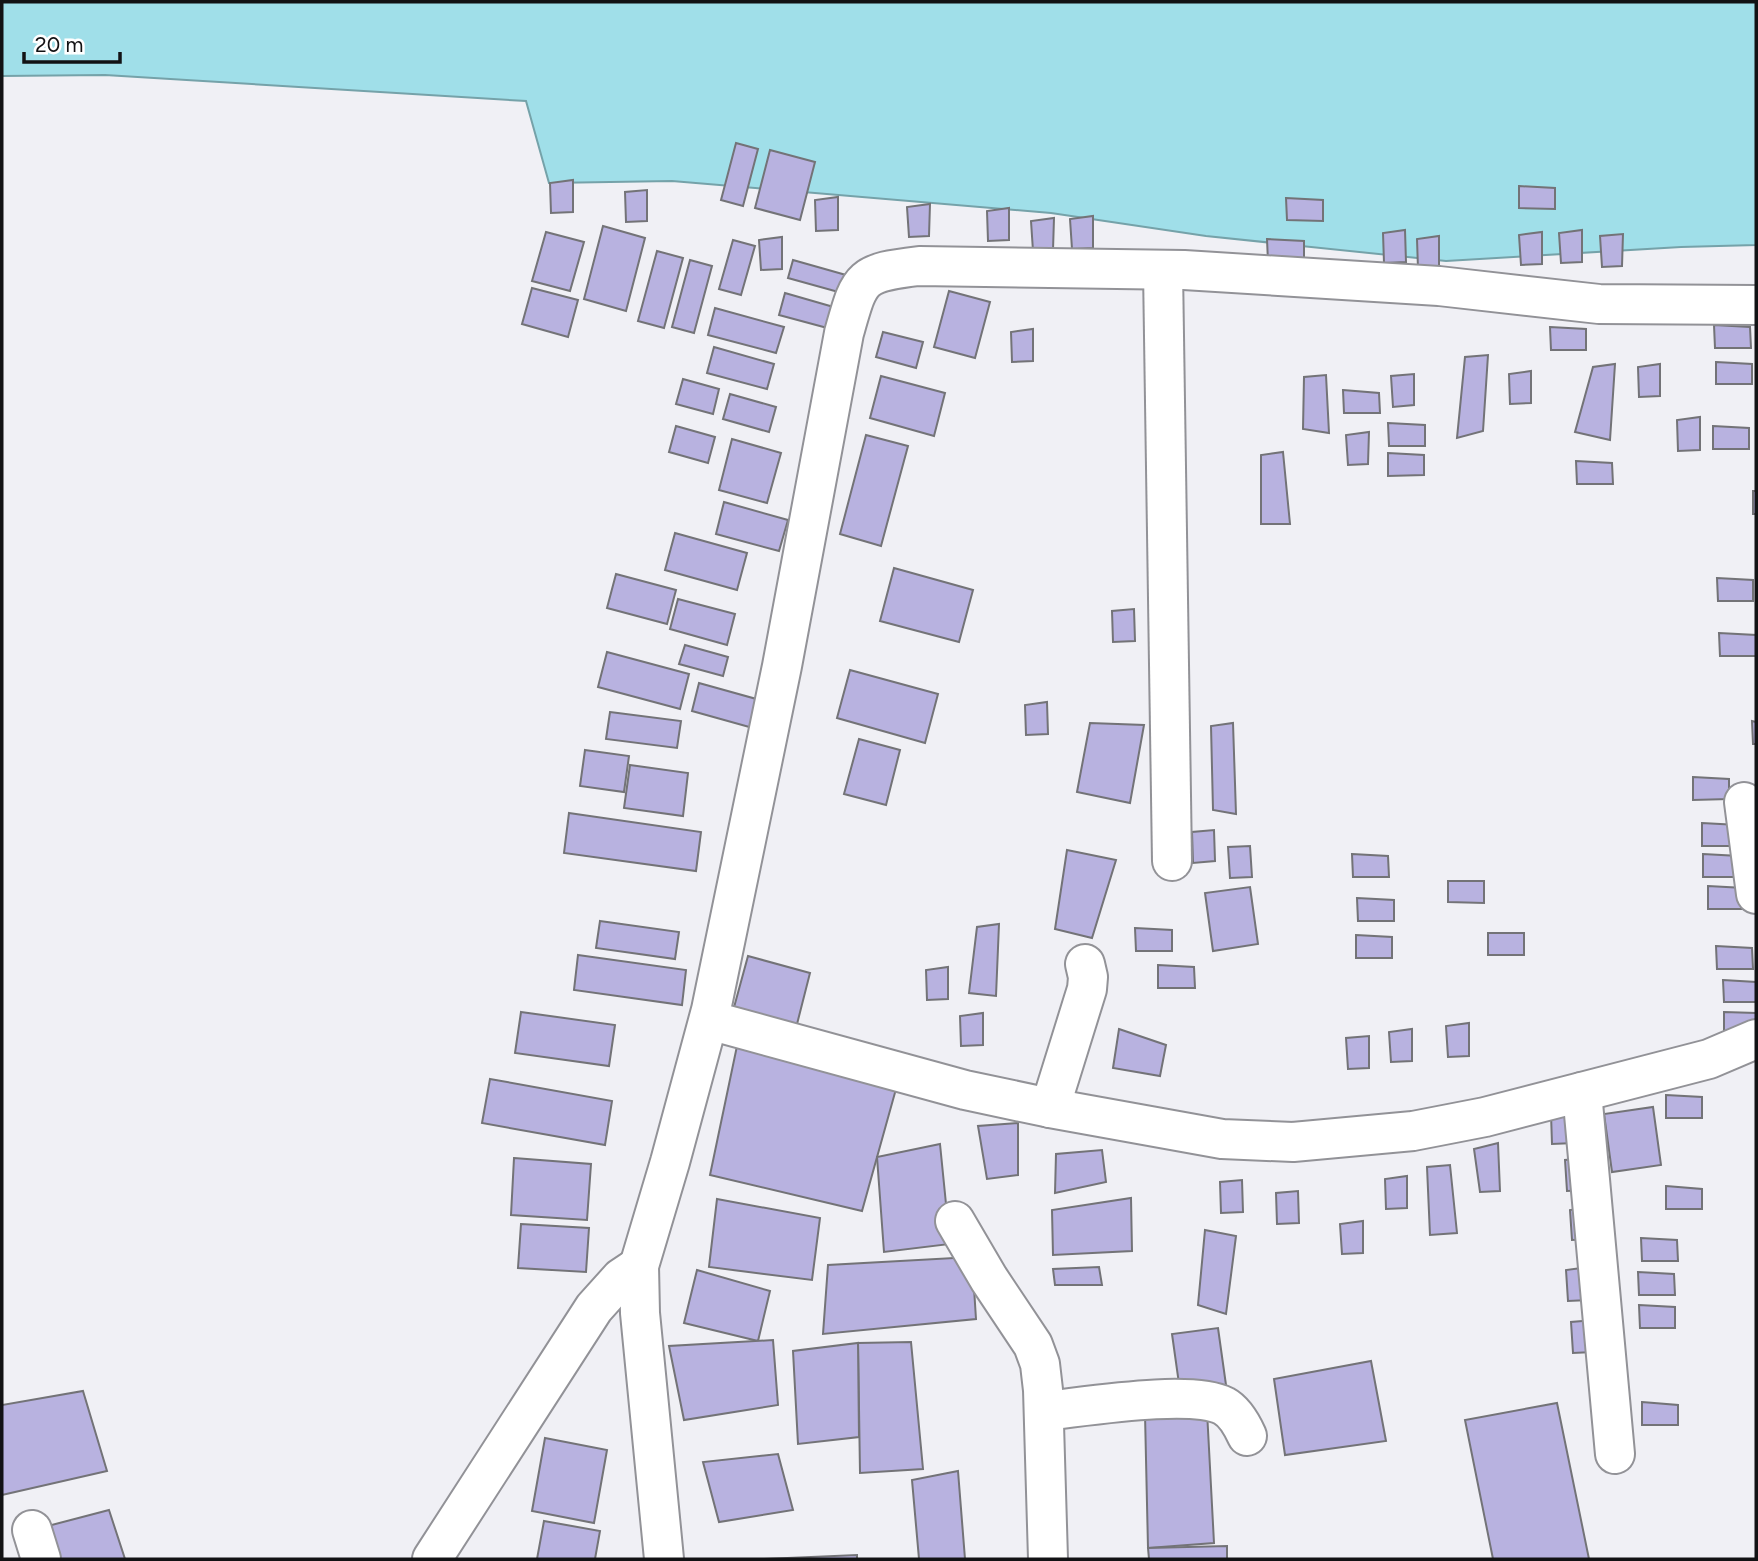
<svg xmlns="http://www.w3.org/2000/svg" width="1758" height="1561" viewBox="0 0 1758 1561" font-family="Figtree,sans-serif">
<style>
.water{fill:#a0dfe9;stroke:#75a2a9;stroke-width:2}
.building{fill:#b8b2e0;stroke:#737377;stroke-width:2}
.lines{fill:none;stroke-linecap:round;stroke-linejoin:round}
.minor-casing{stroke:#929297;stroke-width:42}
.minor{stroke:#fff;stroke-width:38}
</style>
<rect width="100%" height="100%" fill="#f0f0f5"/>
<polygon class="water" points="2,2 1756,2 1756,245 1681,247 1446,261 1206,236 1051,213 672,181 549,183 526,101 105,75 2,76"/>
<g class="building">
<polygon points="736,143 758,149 743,206 721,200"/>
<polygon points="770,150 815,162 800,220 755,208"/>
<polygon points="573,180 573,212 551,213 550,183"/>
<polygon points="1519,186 1555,188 1555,209 1519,208"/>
<polygon points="647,190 647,221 626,222 625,192"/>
<polygon points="838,197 838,230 816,231 815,200"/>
<polygon points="1286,198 1323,200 1323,221 1287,220"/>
<polygon points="930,204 929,236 909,237 907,207"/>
<polygon points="1009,208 1009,240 988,241 987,211"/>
<polygon points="1093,216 1093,248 1072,249 1070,219"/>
<polygon points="1054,218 1053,250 1033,251 1031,221"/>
<polygon points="603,226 645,238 626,311 584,299"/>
<polygon points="1405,230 1406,262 1384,263 1383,233"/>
<polygon points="1582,230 1582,262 1561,263 1559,233"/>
<polygon points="546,232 584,242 570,291 532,281"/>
<polygon points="1542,232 1542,264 1521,265 1519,235"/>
<polygon points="1623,234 1622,266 1602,267 1600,236"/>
<polygon points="1439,236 1439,268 1418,269 1417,239"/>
<polygon points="782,237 782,269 761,270 759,240"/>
<polygon points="1267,239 1304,241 1304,262 1268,262"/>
<polygon points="733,240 755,246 741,295 719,289"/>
<polygon points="657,251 683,258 664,328 638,321"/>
<polygon points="690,260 712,266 694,333 672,327"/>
<polygon points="793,260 846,275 842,293 788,278"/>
<polygon points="532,288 578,300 568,337 522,324"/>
<polygon points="949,291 990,302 975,358 934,347"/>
<polygon points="785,293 837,308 831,329 779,315"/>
<polygon points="715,308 784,327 776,353 708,335"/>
<polygon points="1714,325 1750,327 1751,348 1715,348"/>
<polygon points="1550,327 1586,329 1586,350 1551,350"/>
<polygon points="1033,329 1033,361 1012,362 1011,332"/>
<polygon points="883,332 923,342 916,368 876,357"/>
<polygon points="714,347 774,364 767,389 707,373"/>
<polygon points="1488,355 1483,431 1457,438 1465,357"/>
<polygon points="1716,362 1752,364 1752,384 1716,384"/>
<polygon points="1615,364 1610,440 1575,432 1593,367"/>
<polygon points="1660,364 1660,396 1639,397 1638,367"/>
<polygon points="1531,371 1531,403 1510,404 1509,374"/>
<polygon points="1414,374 1414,405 1393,407 1391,376"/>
<polygon points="1326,375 1329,433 1303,429 1304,377"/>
<polygon points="881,376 945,393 934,436 870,418"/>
<polygon points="683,379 719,389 713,414 676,404"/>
<polygon points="1343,390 1379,393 1380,413 1344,413"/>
<polygon points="730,394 776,407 769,432 723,419"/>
<polygon points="1700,417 1700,450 1678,451 1677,420"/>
<polygon points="1388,423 1425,425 1425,446 1389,446"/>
<polygon points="676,426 715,437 708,463 669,452"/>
<polygon points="1713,426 1749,428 1749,449 1713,449"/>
<polygon points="1369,432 1368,464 1348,465 1346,435"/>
<polygon points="866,435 908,446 881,546 840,534"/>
<polygon points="732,439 781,453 767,503 719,490"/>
<polygon points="1283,452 1290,524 1261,524 1261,455"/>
<polygon points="1388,453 1424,455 1424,475 1388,476"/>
<polygon points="1576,461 1612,463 1613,484 1577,484"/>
<rect x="1753" y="491" width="3" height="23"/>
<polygon points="724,502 788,520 779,551 716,534"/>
<polygon points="675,533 747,553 737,590 665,570"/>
<polygon points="894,568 973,590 959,642 880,621"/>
<polygon points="616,574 676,590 667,624 607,608"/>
<polygon points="1717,578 1753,580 1753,601 1718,601"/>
<polygon points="678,599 735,614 727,645 670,629"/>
<polygon points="1134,609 1135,641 1113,642 1112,611"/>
<polygon points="1719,633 1756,635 1756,656 1720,656"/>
<polygon points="685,645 728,657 723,676 679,664"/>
<polygon points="607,652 689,674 680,709 598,687"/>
<polygon points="850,670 938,694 925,743 837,718"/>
<polygon points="699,683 767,702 760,730 692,711"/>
<polygon points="1047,702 1048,734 1026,735 1025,705"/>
<polygon points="610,712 681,721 677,748 606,739"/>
<polygon points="1752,721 1756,722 1756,744 1753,744"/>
<polygon points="1090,723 1144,725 1130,803 1077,792"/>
<polygon points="1233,723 1236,814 1213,810 1211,726"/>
<polygon points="859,739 900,750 886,805 844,794"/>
<polygon points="585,750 629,756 624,792 580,786"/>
<polygon points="630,765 688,773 683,816 624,808"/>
<polygon points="1693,777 1729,779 1729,799 1693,800"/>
<polygon points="569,813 701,832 696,871 564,853"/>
<polygon points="1702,823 1738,825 1738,846 1702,846"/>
<polygon points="1214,830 1215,861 1193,863 1192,832"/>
<polygon points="1250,846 1252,877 1230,878 1228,847"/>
<polygon points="1067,850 1116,860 1092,938 1055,929"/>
<polygon points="1352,854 1388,856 1389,877 1353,877"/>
<polygon points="1703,854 1739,856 1739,877 1703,877"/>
<polygon points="1448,881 1484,881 1484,903 1448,902"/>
<polygon points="1708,886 1744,888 1744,909 1708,909"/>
<polygon points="1250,887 1258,944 1213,951 1205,893"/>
<polygon points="1357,898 1394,900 1394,921 1358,921"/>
<polygon points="600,921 679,932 675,959 596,948"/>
<polygon points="999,924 996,996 969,993 977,927"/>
<polygon points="1135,928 1172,930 1172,951 1136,951"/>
<rect x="1488" y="933" width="36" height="22"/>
<polygon points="1356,935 1392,937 1392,958 1356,958"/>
<polygon points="1716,946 1752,948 1753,969 1717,969"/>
<polygon points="578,955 686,970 682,1005 574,990"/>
<polygon points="748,956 810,973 796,1028 733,1011"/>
<polygon points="1158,965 1194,967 1195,988 1158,988"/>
<polygon points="948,967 948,999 927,1000 926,970"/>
<polygon points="1723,980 1756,982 1756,1002 1724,1002"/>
<polygon points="521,1012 615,1025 609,1066 515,1053"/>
<polygon points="1724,1012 1756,1013 1756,1034 1724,1034"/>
<polygon points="983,1013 983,1045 961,1046 960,1016"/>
<polygon points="1469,1023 1469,1056 1448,1057 1446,1026"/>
<polygon points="1119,1029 1166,1045 1160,1076 1113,1068"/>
<polygon points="1412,1029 1412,1061 1391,1062 1389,1032"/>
<polygon points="1369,1036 1369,1068 1348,1069 1346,1038"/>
<polygon points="737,1046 896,1089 862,1211 710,1175"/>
<polygon points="490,1079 612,1101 605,1145 482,1123"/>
<polygon points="1666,1095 1702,1097 1702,1118 1666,1118"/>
<polygon points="1653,1107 1661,1165 1612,1172 1604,1114"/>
<polygon points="1573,1111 1574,1143 1552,1144 1551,1114"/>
<polygon points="1018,1123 1018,1175 987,1179 978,1126"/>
<polygon points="1498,1143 1500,1191 1480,1192 1474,1149"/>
<polygon points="940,1144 950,1244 884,1252 877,1157"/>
<polygon points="1102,1150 1106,1182 1055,1193 1056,1154"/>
<polygon points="514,1158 591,1164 587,1220 511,1215"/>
<polygon points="1588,1158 1587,1190 1567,1191 1565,1160"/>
<polygon points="1450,1165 1457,1233 1430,1235 1427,1167"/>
<polygon points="1407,1176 1407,1208 1386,1209 1385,1179"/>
<polygon points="1242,1180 1243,1212 1221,1213 1220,1182"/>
<polygon points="1666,1186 1702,1189 1702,1209 1666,1209"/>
<polygon points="1298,1191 1299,1223 1277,1224 1276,1193"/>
<polygon points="1131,1198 1132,1251 1053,1255 1052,1210"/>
<polygon points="717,1199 820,1218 812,1280 709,1267"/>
<polygon points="1593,1207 1592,1239 1572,1240 1570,1210"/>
<polygon points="1363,1221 1363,1253 1342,1254 1340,1224"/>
<polygon points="521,1224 589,1228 586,1272 518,1268"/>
<polygon points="1205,1230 1236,1236 1226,1314 1198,1305"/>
<polygon points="1641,1238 1677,1240 1678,1261 1642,1261"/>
<polygon points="972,1257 976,1319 823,1334 828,1265"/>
<polygon points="1099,1267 1102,1285 1055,1285 1053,1269"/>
<polygon points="1589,1267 1589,1300 1568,1301 1566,1270"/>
<polygon points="697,1270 770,1291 758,1341 684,1323"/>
<polygon points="1638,1272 1674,1274 1675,1295 1639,1295"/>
<polygon points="1639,1305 1675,1307 1675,1328 1640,1328"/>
<polygon points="1594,1320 1593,1352 1573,1353 1571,1322"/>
<polygon points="1218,1328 1226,1385 1180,1391 1172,1334"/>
<polygon points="773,1340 778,1405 684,1420 669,1346"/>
<polygon points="911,1342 923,1469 860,1473 858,1343"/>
<polygon points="858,1343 859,1437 798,1444 793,1351"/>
<polygon points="1371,1361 1386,1441 1285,1455 1274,1379"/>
<polygon points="83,1391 107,1471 2,1495 2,1405"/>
<polygon points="1642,1402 1678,1405 1678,1425 1642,1425"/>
<polygon points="1557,1403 1589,1559 1493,1559 1465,1420"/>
<polygon points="1207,1411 1214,1543 1148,1548 1145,1414"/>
<polygon points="545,1438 607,1450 594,1523 532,1511"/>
<polygon points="778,1454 793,1510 719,1522 703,1462"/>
<polygon points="958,1471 965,1559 919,1559 912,1480"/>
<polygon points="109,1510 125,1559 55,1559 44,1527"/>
<polygon points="544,1521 600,1531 595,1559 537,1559"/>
<polygon points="1227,1546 1227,1559 1149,1559 1148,1548"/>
<polygon points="857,1555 857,1559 764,1559"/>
</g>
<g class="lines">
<defs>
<g id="minor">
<polyline points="1163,270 1172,861"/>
<polyline points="1744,802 1756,894"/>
<polyline points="709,1020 965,1090 1050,1108 1222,1139 1293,1142 1413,1131 1485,1117 1709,1059 1756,1039"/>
<polyline points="1582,1092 1615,1454"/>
<polyline points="1050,1108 1087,989 1088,977 1085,964"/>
<polyline points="955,1221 989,1279 1033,1345 1040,1364 1043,1390 1048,1559"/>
<path d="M1044,1411C1084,1407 1190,1389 1224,1406C1235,1412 1242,1425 1247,1436"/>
<polyline points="32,1530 41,1559"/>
<polyline points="432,1559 594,1308 621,1278 639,1266"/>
<path d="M664,1559L640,1313L639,1266L670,1162L711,1010L782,666L844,333C860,277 859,273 919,266L1184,270L1439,286L1599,304L1756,305"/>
</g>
</defs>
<use href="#minor" class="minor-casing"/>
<use href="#minor" class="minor"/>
</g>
<rect width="1758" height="1561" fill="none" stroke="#121214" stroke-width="7"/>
<path d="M24 52v10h96v-10" fill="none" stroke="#121214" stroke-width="3.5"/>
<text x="35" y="52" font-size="21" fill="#121214" stroke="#ffffff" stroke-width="5" paint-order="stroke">20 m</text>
</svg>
